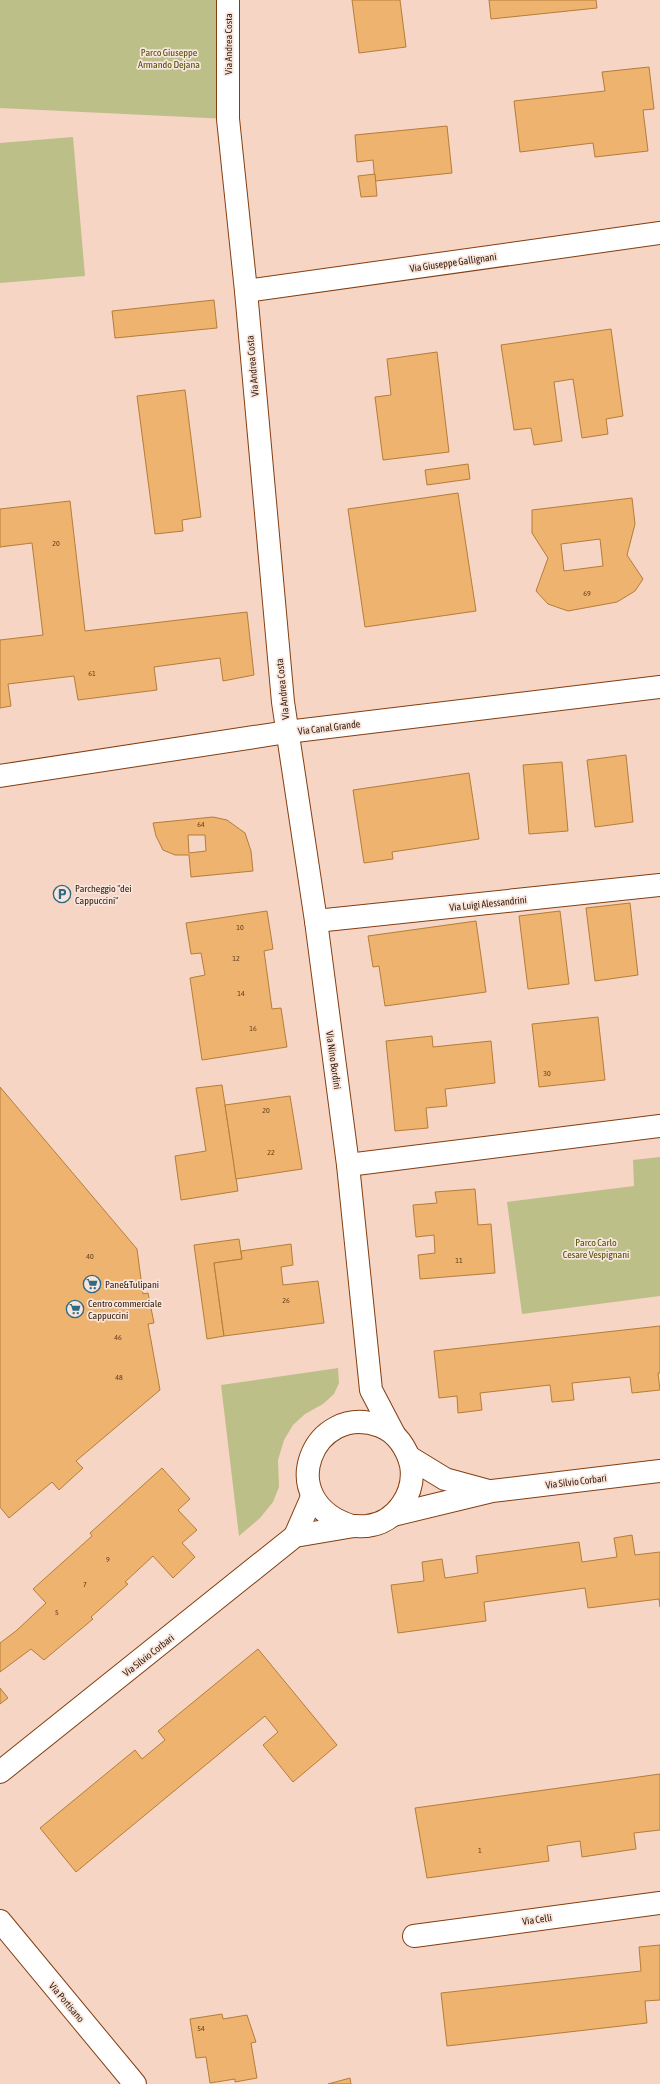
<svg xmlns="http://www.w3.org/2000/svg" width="660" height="2084" viewBox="0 0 660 2084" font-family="'Asap Condensed',sans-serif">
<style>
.green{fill:#bdbf89}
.building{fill:#eeb36e;stroke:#b57d38;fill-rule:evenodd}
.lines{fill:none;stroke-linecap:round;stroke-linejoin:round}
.street-casing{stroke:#833e10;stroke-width:24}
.primary-casing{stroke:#833e10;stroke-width:24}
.street{stroke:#fff;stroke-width:22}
.primary{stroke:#fff;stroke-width:22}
.labels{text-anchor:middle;stroke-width:3.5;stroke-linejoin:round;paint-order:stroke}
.number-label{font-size:8px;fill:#643f20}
.street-label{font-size:10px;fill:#361806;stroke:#f7e6dd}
.park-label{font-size:10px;fill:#4f4f03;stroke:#f7e6dd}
.poi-label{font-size:10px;fill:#361806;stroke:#f7e6dd;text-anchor:start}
</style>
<rect width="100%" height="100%" fill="#f6d5c4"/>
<g class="green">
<polygon points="0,0 228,0 228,119 0,108"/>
<polygon points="73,137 85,276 0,283 0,143"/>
<polygon points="660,1157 660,1296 522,1314 507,1202 634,1186 633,1160"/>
<polygon points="338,1368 339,1383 334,1394 323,1404 305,1414 293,1425 284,1440 278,1460 279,1487 273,1502 260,1518 239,1536 221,1385"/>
</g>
<g class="building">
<polygon points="352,0 400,0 406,47 359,53"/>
<polygon points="489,0 596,0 597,8 491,19"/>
<polygon points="649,67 654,109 643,110 648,151 595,157 593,143 520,152 514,101 605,91 602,72"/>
<polygon points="447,126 452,173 375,181 373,160 357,162 355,135"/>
<polygon points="375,174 377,196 361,197 358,176"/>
<polygon points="214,300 217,328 115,338 112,311"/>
<polygon points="611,329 623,416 606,419 608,434 582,438 573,379 554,382 562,441 534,445 531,428 514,430 501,345"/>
<polygon points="437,352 449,452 383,460 375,397 391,395 387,359"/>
<polygon points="185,390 201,517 182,520 183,531 155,534 137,396"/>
<polygon points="468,464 470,479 427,485 425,470"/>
<polygon points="458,493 476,611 365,627 348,509"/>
<path d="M632,498L635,524L627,555L643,579L635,591L617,602L568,611L548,604L536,591L548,558L532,533V510ZM600,539L603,566L564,571L561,544Z"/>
<polygon points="70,501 85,631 247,612 254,675 223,681 220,658 154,667 157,690 78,700 74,676 8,684 11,706 0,708 0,640 43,635 32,543 0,547 0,509"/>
<polygon points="626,755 633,822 595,827 587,760"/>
<polygon points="562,762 568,831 529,834 523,765"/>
<polygon points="469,773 479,839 392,852 393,859 364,863 353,790"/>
<path d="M213,817L227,820L245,833L251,851L253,871L191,877L189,855H175L163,850L156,836L153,823ZM188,835H205L206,851L189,853Z"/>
<polygon points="630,903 638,975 595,981 586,908"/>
<polygon points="267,911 273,949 264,951 272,1009 281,1008 287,1047 202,1060 190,978 205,975 201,953 191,954 186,923"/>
<polygon points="560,911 569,984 528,989 519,916"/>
<polygon points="476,921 486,992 385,1006 379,966 373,967 368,936"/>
<polygon points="598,1017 605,1080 539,1087 532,1024"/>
<polygon points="432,1036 433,1047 491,1041 495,1083 445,1089 447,1106 426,1108 428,1128 395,1131 386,1041"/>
<polygon points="222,1085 238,1191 181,1200 175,1156 206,1151 196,1088"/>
<polygon points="0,1087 137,1249 143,1294 148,1293 154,1323 148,1324 160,1390 76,1461 83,1468 59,1490 52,1482 9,1518 0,1507"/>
<polygon points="290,1096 302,1169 236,1179 225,1105"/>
<polygon points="475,1189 478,1225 491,1224 495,1273 420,1279 418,1255 435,1253 434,1235 416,1237 413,1205 437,1203 435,1192"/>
<polygon points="239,1239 242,1259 214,1263 224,1336 207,1339 194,1245"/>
<polygon points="291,1244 293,1265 281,1267 283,1285 318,1281 324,1323 224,1336 214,1263 242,1259 241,1251"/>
<polygon points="660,1326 660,1373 658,1373 660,1390 632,1393 630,1377 572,1383 574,1400 552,1402 550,1385 480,1393 482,1410 458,1413 457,1396 439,1398 434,1351"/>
<polygon points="162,1468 190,1499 178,1510 197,1530 182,1543 195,1557 173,1578 153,1556 125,1582 128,1584 91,1617 93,1619 44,1660 31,1649 0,1672 0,1643 16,1631 46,1603 33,1589 92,1536 90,1533"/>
<polygon points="632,1535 635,1555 660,1552 660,1607 659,1599 588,1608 585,1588 484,1602 486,1621 398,1633 391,1585 424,1581 422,1562 442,1559 445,1578 478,1573 476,1556 579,1542 582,1562 617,1557 614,1538"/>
<polygon points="258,1649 337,1745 293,1782 263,1745 278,1732 265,1716 76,1872 40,1828 135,1750 142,1759 165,1740 158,1731"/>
<polygon points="0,1688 8,1698 0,1704"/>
<polygon points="660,1774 660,1830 634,1833 636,1849 582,1857 580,1841 547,1846 549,1861 427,1878 415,1808"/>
<polygon points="660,1945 660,2000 645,2001 647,2023 447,2046 441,1993 641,1971 639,1947"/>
<polygon points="222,2014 223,2019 247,2015 256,2042 251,2043 257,2078 235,2082 235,2079 210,2083 206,2057 196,2058 190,2019"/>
<polygon points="350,2078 351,2084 328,2084"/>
</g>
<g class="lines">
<defs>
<g id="street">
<polyline points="228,0 228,119 246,291 283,702 316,921 348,1165 371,1390 394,1434"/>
<polyline points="246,291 660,233"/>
<polyline points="316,921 660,885"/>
<polyline points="348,1165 660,1126"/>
<polyline points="409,1457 445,1479 489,1491"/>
<polyline points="393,1515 492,1491 660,1471"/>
<polyline points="295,1536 312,1497"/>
<path d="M0,1772L295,1536C313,1533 330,1530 348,1527C355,1525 361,1527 367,1526C396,1523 416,1493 411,1465C407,1448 396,1432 380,1426C314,1401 271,1501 352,1526"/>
<polyline points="0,1921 135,2084"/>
<polyline points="414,1936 660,1903"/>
</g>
<polyline id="primary" points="0,776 287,732 660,687"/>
</defs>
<use href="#street" class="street-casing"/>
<use href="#primary" class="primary-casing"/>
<use href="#street" class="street"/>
<use href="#primary" class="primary"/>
</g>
<defs>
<symbol id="parking-ring" viewBox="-11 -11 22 22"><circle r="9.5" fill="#f7e6dd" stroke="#306a83" stroke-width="1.5"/><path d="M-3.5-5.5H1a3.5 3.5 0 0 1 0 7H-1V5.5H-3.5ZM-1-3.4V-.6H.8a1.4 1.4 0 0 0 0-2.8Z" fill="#306a83"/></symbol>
<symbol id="supermarket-ring" viewBox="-11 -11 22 22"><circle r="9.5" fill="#f7e6dd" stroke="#306a83" stroke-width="1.5"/><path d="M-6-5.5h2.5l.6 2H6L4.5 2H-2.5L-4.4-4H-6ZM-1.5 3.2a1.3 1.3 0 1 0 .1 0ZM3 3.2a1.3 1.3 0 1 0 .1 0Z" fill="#306a83"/></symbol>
</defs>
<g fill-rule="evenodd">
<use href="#parking-ring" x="52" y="884" width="20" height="20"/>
<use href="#supermarket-ring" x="82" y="1274" width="20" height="20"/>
<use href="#supermarket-ring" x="65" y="1299" width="20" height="20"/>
</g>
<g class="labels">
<g class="number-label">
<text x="56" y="546">20</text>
<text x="587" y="596">69</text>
<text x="92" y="676">61</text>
<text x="201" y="827">64</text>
<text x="240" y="930">10</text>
<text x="236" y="961">12</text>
<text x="241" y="996">14</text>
<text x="253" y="1031">16</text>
<text x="547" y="1076">30</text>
<text x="266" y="1113">20</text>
<text x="271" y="1155">22</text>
<text x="90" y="1259">40</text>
<text x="459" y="1263">11</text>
<text x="286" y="1303">26</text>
<text x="118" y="1340">46</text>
<text x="119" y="1380">48</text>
<text x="108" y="1562">9</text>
<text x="85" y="1587">7</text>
<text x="57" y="1615">5</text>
<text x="480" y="1853">1</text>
<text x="201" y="2031">54</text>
</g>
<g class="street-label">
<text transform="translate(228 44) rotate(-90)" y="4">Via Andrea Costa</text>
<text transform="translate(453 262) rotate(-8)" y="4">Via Giuseppe Gallignani</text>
<text transform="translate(252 366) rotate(-95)" y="4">Via Andrea Costa</text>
<text transform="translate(282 689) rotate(-96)" y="4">Via Andrea Costa</text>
<text transform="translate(329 727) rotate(-7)" y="4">Via Canal Grande</text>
<text transform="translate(488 903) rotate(-6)" y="4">Via Luigi Alessandrini</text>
<text transform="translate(334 1060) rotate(82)" y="4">Via Nino Bordini</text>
<text transform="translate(576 1481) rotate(-7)" y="4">Via Silvio Corbari</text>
<text transform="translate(148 1655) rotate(-38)" y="4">Via Silvio Corbari</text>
<text transform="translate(537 1919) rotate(-8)" y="4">Via Celli</text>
<text transform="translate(67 2002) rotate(50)" y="4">Via Portisano</text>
</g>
<g class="park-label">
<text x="169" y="56">Parco Giuseppe<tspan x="169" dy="12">Armando Dejana</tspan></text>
<text x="596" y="1246">Parco Carlo<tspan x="596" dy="12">Cesare Vespignani</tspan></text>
</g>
<g class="poi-label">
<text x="75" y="892">Parcheggio "dei<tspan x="75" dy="12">Cappuccini"</tspan></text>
<text x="105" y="1288">Pane&amp;Tulipani</text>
<text x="88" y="1307">Centro commerciale<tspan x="88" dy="12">Cappuccini</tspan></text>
</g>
</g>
</svg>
